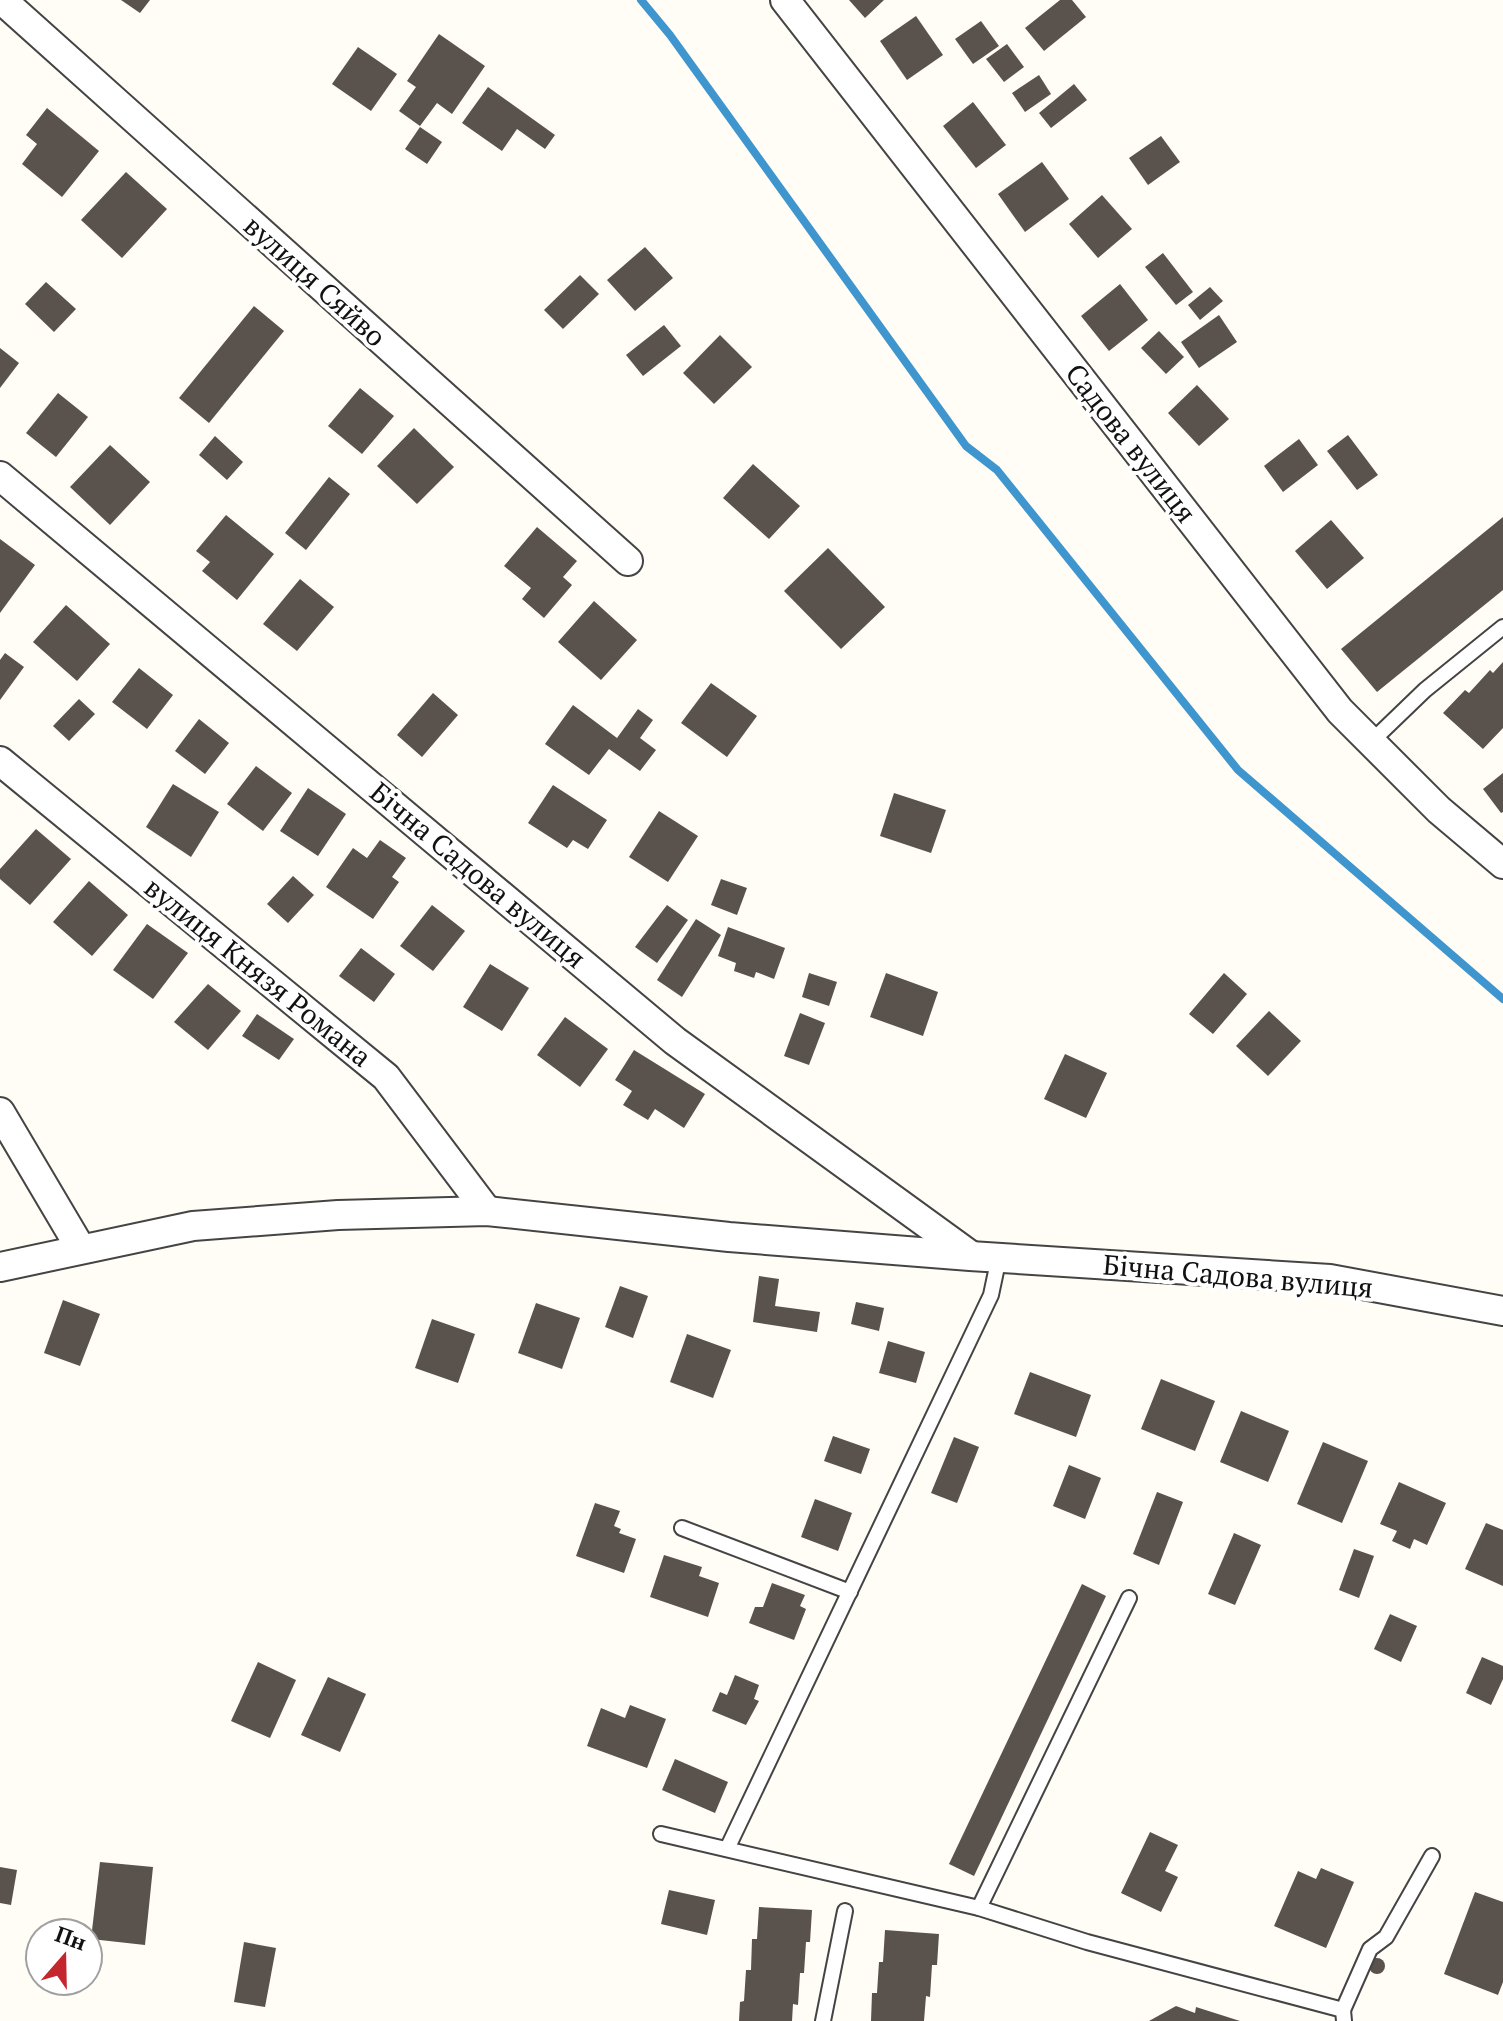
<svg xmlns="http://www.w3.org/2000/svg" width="1503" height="2021" viewBox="0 0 1503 2021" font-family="'PT Serif',serif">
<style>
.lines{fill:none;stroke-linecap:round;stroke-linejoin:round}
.stream{stroke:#3f96cf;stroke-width:8}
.building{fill:#5a524d}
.lane-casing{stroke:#444;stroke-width:18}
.street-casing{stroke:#444;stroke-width:32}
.lane{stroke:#fff;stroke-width:14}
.street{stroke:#fff;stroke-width:28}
.labels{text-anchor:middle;stroke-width:8;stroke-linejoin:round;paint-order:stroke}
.street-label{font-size:28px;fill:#111;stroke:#fff}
</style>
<rect width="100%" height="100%" fill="#fffdf5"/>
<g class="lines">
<polyline class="stream" points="641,0 670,35 966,446 997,470 1238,770 1503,999"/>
</g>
<g class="building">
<polygon points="121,0 150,0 140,13"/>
<polygon points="849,0 884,0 865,18"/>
<polygon points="1060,0 1072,0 1086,17 1044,51 1025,28"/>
<polygon points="916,16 943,55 907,80 880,41"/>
<polygon points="981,21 999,46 973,64 955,39"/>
<polygon points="439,34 485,66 452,114 437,103 420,126 399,111 416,87 407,81"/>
<polygon points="1007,44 1024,67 1004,82 986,59"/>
<polygon points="358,47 397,74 371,111 332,84"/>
<polygon points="1039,75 1051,94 1025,112 1012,93"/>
<polygon points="1074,84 1087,100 1051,128 1039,113"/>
<polygon points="488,87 555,135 545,149 517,129 502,151 462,123"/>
<polygon points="973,102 1006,145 976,168 943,126"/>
<polygon points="47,108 99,151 62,197 22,164 37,144 26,135"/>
<polygon points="420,127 442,142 427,164 405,149"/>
<polygon points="1161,136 1180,162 1148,185 1129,158"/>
<polygon points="1042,162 1069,199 1025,232 998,194"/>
<polygon points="126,172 167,209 122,258 81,220"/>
<polygon points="1102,195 1132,229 1098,258 1069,224"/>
<polygon points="645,247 673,278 635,311 607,280"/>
<polygon points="1163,253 1193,292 1176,305 1145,267"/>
<polygon points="580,275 599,294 563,329 544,310"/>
<polygon points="46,282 76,309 54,332 25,304"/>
<polygon points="1120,284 1148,320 1109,351 1081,316"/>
<polygon points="1210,287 1223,301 1200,320 1188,305"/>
<polygon points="254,306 284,331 209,423 179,398"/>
<polygon points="1219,315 1237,342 1199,368 1181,342"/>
<polygon points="664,325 681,346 643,376 626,355"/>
<polygon points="1159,331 1184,357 1166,374 1141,348"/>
<polygon points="720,335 752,367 714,404 683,373"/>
<polygon points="0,348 19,363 0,388"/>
<polygon points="1197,385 1229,419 1199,446 1168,413"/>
<polygon points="360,388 394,416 362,454 328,426"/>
<polygon points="58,393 88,417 56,457 26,433"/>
<polygon points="414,428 454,467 417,504 377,466"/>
<polygon points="1348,435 1378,475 1357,490 1327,451"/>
<polygon points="215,436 243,462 227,480 199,455"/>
<polygon points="1299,439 1318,465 1283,492 1264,466"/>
<polygon points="110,445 150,482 110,525 70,487"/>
<polygon points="753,464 800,506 769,539 723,498"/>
<polygon points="329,477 350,494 306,550 285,533"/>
<polygon points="226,515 274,554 237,600 202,571 210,562 196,551"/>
<polygon points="1503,517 1503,590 1377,692 1341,649"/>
<polygon points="1331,520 1364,558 1327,589 1295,551"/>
<polygon points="537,527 577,561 563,577 572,585 544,618 522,599 531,588 504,566"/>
<polygon points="0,539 35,565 0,613"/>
<polygon points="828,548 885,607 841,649 784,591"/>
<polygon points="300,579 334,607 297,651 263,624"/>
<polygon points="594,601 637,640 601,680 558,642"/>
<polygon points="66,605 110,644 77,681 33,642"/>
<polygon points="5,653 24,667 0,700 0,660"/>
<polygon points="1503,662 1503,728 1483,749 1443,713 1465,690 1469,693 1490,670 1493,673"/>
<polygon points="139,668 173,695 147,729 112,702"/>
<polygon points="711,683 757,716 727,757 681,723"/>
<polygon points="433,693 458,715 422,757 397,735"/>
<polygon points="79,699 95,714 69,741 53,726"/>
<polygon points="573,705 617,738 638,709 653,720 640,738 656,750 640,771 609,749 589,775 545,744"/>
<polygon points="199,719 229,743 205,774 175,751"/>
<polygon points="256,766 292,793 263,831 227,804"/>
<polygon points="1503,773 1503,812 1501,813 1483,789"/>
<polygon points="173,784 219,812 191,857 146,827"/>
<polygon points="553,785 607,820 588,849 573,840 567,848 528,823"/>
<polygon points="308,788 346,814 318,856 280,831"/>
<polygon points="894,793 946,810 931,853 880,836"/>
<polygon points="659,811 698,836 668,882 629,857"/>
<polygon points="36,829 71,859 30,905 0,879 0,869"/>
<polygon points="380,840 406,858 392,877 399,882 373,919 326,887 353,848 367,858"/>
<polygon points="293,876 314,895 288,923 267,904"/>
<polygon points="721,879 747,888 737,915 711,905"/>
<polygon points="89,881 128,915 92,956 53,922"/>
<polygon points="432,905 465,931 433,971 400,946"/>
<polygon points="667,905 688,920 657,963 635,947"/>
<polygon points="696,919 721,935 682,997 657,980"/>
<polygon points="147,924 188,953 153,999 113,970"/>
<polygon points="728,927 785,948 774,979 756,972 754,978 734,971 736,963 718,956"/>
<polygon points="361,948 395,974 374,1002 339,976"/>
<polygon points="490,964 529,988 502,1031 463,1007"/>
<polygon points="809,973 837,982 829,1006 802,997"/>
<polygon points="886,973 938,992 923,1036 870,1017"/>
<polygon points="1224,973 1247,994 1213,1034 1189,1014"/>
<polygon points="208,984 241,1011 208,1050 174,1022"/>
<polygon points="1269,1011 1301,1041 1268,1076 1236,1046"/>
<polygon points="800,1013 825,1023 809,1065 784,1056"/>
<polygon points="257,1014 294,1039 279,1060 242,1036"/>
<polygon points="565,1017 608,1049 580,1087 537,1055"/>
<polygon points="634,1050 705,1094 684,1128 655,1109 648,1120 623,1105 632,1091 615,1080"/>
<polygon points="1065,1054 1107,1073 1086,1118 1044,1099"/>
<polygon points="759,1276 779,1279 775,1306 820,1312 817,1332 753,1322"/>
<polygon points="620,1286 648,1296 633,1338 605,1327"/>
<polygon points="63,1300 100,1314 80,1366 44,1353"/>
<polygon points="856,1302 884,1308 879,1331 851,1324"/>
<polygon points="536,1303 580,1318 562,1369 518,1353"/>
<polygon points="432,1319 475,1334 458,1383 415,1368"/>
<polygon points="687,1334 731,1350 713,1398 670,1382"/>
<polygon points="888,1341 925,1352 916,1383 879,1373"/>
<polygon points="1030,1372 1091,1395 1076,1437 1014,1414"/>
<polygon points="1161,1379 1215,1401 1195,1451 1141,1429"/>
<polygon points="1241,1411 1289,1431 1268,1482 1220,1462"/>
<polygon points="833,1436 870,1449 861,1474 824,1461"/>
<polygon points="954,1437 979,1447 957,1503 931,1493"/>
<polygon points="1323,1442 1368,1461 1342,1523 1297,1504"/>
<polygon points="1069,1465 1101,1478 1085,1519 1053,1506"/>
<polygon points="1399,1482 1446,1503 1427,1545 1414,1539 1410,1549 1392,1541 1397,1531 1380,1524"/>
<polygon points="1157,1492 1183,1502 1159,1565 1133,1554"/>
<polygon points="815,1499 852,1513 838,1551 801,1537"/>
<polygon points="595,1503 620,1511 614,1526 621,1529 619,1533 636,1539 624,1573 576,1556"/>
<polygon points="1486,1523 1503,1530 1503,1586 1465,1569"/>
<polygon points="1234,1533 1261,1545 1235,1605 1208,1594"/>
<polygon points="1354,1549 1374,1556 1359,1598 1339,1590"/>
<polygon points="664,1555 702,1567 699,1576 719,1583 708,1617 650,1597"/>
<polygon points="772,1583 805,1595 800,1606 806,1609 794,1640 749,1623 755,1607 763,1607"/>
<polygon points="1082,1584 1106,1596 974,1876 949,1864"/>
<polygon points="1390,1614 1417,1626 1401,1662 1374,1649"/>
<polygon points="1482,1657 1503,1666 1503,1679 1491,1705 1466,1693"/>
<polygon points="258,1662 296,1680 270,1738 231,1721"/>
<polygon points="735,1675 759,1685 754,1699 759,1701 746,1725 712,1711 720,1692 727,1695"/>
<polygon points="328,1677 366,1694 340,1752 301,1735"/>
<polygon points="630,1705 666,1719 647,1768 587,1746 601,1708 625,1718"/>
<polygon points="675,1759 728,1782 715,1813 662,1790"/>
<polygon points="1150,1832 1178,1845 1165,1871 1178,1877 1161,1912 1121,1893"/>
<polygon points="100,1862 153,1867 145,1945 91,1939"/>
<polygon points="0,1867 17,1870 11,1905 0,1903"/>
<polygon points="1321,1868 1354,1882 1326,1948 1274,1926 1298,1871 1316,1879"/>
<polygon points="669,1890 715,1900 707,1935 661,1924"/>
<polygon points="1475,1892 1503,1902 1503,1982 1498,1995 1444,1974"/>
<polygon points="759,1907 812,1910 810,1942 806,1942 804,1973 800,1973 798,2005 793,2004 792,2021 739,2021 740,2002 744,2001 746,1970 751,1970 752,1939 757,1939"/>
<polygon points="885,1930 939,1934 937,1965 932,1965 930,1997 926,1996 924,2021 871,2021 872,1993 877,1993 879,1962 883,1962"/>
<polygon points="244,1942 276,1948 265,2007 234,2002"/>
<circle cx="1377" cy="1966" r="8"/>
<polygon points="1176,2006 1195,2013 1196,2007 1240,2021 1149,2021"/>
</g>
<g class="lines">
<defs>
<g id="lane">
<polyline points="1371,742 1425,690 1503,627"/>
<polyline points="682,1528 850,1592"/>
<polyline points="661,1834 979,1908 1087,1942 1343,2010 1344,2021"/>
<polyline points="727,1849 991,1295 999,1257"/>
<polyline points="979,1908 1129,1598"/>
<polyline points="1343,2010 1370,1949 1386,1937 1432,1856"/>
<polyline points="823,2021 845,1911"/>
</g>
<g id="street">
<polyline points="2,0 628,561"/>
<polyline points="785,0 1340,711 1439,810 1503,864"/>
<polyline points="0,476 675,1041 970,1255"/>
<polyline points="0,761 386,1077 487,1211"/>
<polyline points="0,1112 81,1249"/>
<polyline points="0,1267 193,1226 338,1215 487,1211 729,1237 970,1256 1330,1279 1503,1311"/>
</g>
</defs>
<use href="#lane" class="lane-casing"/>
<use href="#street" class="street-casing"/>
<use href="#lane" class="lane"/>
<use href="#street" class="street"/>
</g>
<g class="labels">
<g class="street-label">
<text transform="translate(315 281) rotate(42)" y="10">вулиця Сяйво</text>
<text transform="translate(1131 443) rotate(52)" y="10">Садова вулиця</text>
<text transform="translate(478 875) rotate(40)" y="10">Бічна Садова вулиця</text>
<text transform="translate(258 972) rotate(39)" y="10">вулиця Князя Романа</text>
<text transform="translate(1238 1276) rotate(5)" y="10">Бічна Садова вулиця</text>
</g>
</g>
<g transform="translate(64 1957) rotate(20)"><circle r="38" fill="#ffffff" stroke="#a0a0a0" stroke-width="2"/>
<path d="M0-6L14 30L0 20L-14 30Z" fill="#c4262e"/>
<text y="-12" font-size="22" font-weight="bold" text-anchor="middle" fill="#111111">Пн</text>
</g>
</svg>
